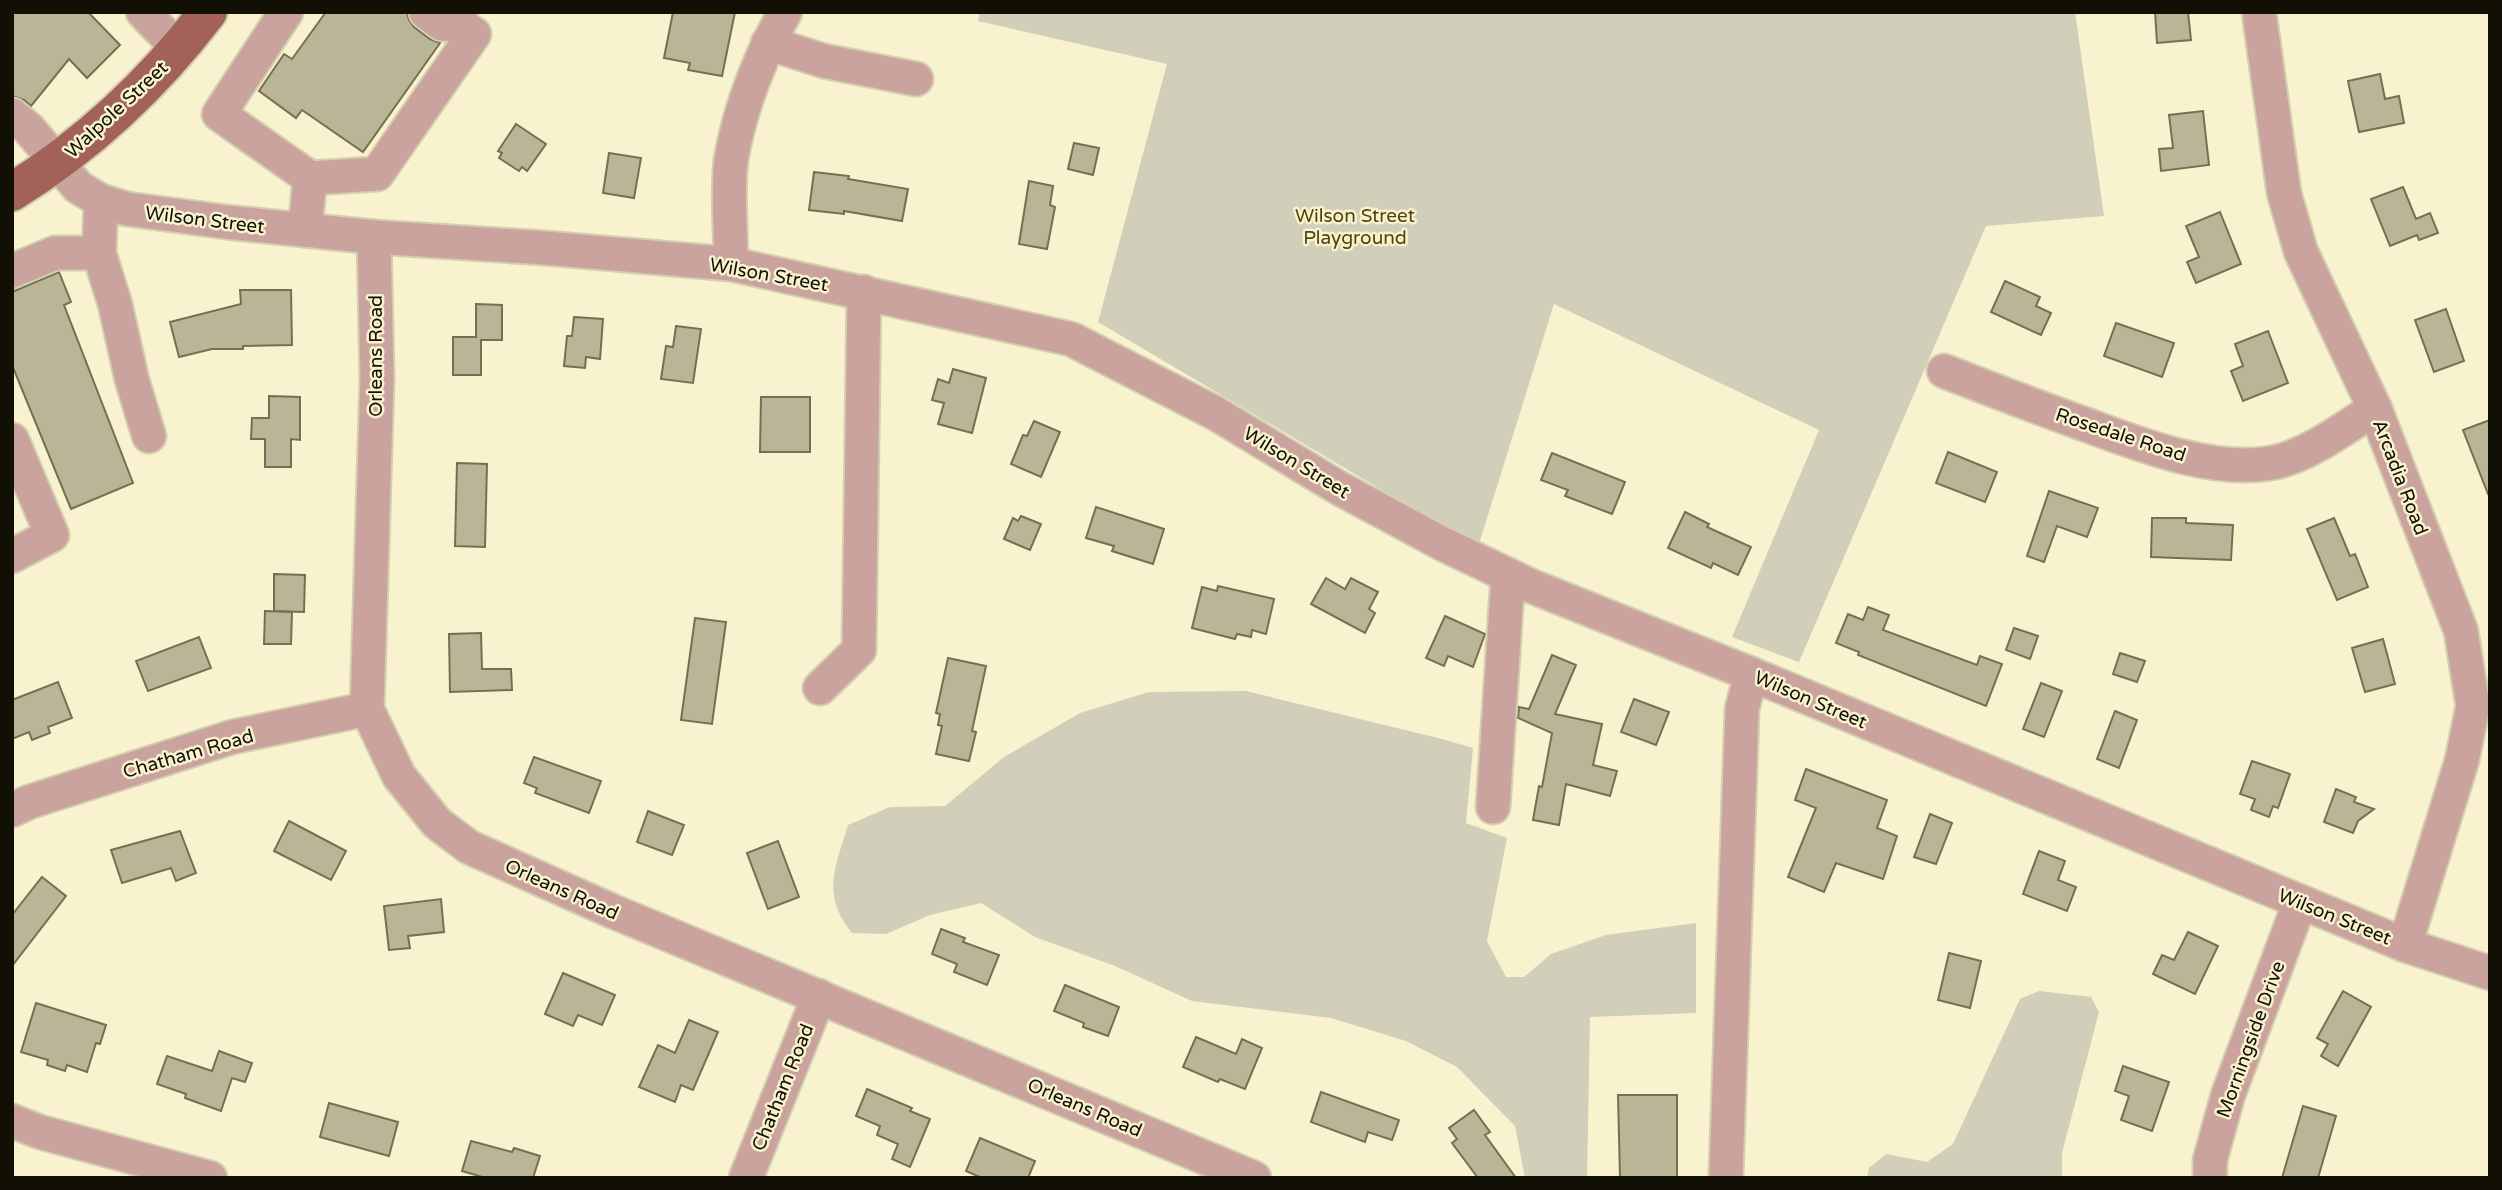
<svg xmlns="http://www.w3.org/2000/svg" width="2502" height="1190" viewBox="0 0 2502 1190" font-family="'Varela Round',sans-serif">
<style>
.green{fill:#d1ceb9}
.building{fill:#bab596;stroke:#757050;stroke-width:2}
.lines{fill:none;stroke-linecap:round;stroke-linejoin:round}
.minor-casing{stroke:#d3ceae;stroke-width:37}
.major-casing{stroke:#d3ceae;stroke-width:42}
.minor{stroke:#caa39e;stroke-width:33}
.major{stroke:#a36259;stroke-width:38}
.labels{text-anchor:middle;stroke-width:5;stroke-linejoin:round;paint-order:stroke}
.street-label{font-size:19px;fill:#120f04;stroke:#f8f2ce}
.park-label{font-size:19px;fill:#4e440d;stroke:#f8f2ce}
</style>
<rect width="100%" height="100%" fill="#f8f2ce"/>
<g class="green">
<polygon points="980,12 2075,12 2104,216 1986,226 1799,662 1732,637 1819,430 1554,304 1478,547 1098,322 1167,64 978,21"/>
<path d="M1246,691L1442,739L1473,748L1466,823L1507,838L1487,941L1506,977H1524L1551,954L1606,935L1696,923V1013L1590,1017L1587,1178H1525L1515,1126L1457,1067L1406,1041L1331,1018L1192,1001L1115,966L1035,937L981,903L930,915L886,934L852,933C821,895 835,868 848,825L890,807L945,806L1004,757L1080,713L1149,692Z"/>
<polygon points="2039,991 2091,997 2099,1012 2062,1153 2062,1178 1867,1178 1869,1168 1886,1154 1927,1162 1953,1144 2020,999"/>
</g>
<g class="building">
<polygon points="12,12 88,12 120,45 87,78 69,59 31,106 24,100 12,96"/>
<polygon points="326,12 407,12 409,20 414,27 430,39 440,43 363,152 302,110 296,118 259,91 284,54 292,59"/>
<polygon points="673,12 735,12 722,76 688,70 690,63 664,58"/>
<polygon points="2155,12 2188,12 2191,40 2157,43"/>
<polygon points="2380,74 2385,99 2399,96 2404,123 2359,132 2348,81"/>
<polygon points="2203,111 2209,165 2161,171 2159,149 2173,148 2169,115"/>
<polygon points="516,124 546,144 527,171 522,167 519,171 499,158 502,153 498,151"/>
<polygon points="1074,143 1099,148 1093,175 1068,169"/>
<polygon points="609,153 641,158 634,198 603,193"/>
<polygon points="814,172 849,176 848,179 908,189 902,221 844,211 844,214 809,210"/>
<polygon points="1029,181 1053,186 1050,205 1055,207 1047,249 1019,244"/>
<polygon points="2403,187 2416,219 2430,213 2438,233 2419,240 2417,235 2390,246 2371,199"/>
<polygon points="2220,212 2241,264 2196,283 2187,262 2199,257 2186,226"/>
<polygon points="59,272 71,302 64,305 133,483 71,509 12,365 12,292"/>
<polygon points="2005,281 2040,297 2036,306 2051,313 2041,335 1991,312"/>
<polygon points="240,290 291,290 292,345 243,346 243,349 212,349 179,357 170,322 241,304"/>
<polygon points="476,304 502,305 502,340 481,340 481,375 453,375 453,337 476,337"/>
<polygon points="2446,309 2464,361 2434,372 2415,320"/>
<polygon points="574,317 603,319 600,359 586,357 585,368 564,366 567,336 572,336"/>
<polygon points="2116,323 2174,343 2162,377 2104,356"/>
<polygon points="676,326 701,329 693,383 661,379 666,346 673,347"/>
<polygon points="2268,331 2288,383 2243,401 2231,371 2243,366 2235,344"/>
<polygon points="953,369 986,378 972,433 938,424 944,403 932,400 938,379 949,383"/>
<polygon points="269,396 300,397 300,440 291,439 291,467 265,467 265,439 251,439 252,418 269,418"/>
<polygon points="761,397 810,397 810,452 760,452"/>
<polygon points="2490,420 2490,494 2488,494 2463,430"/>
<polygon points="1034,421 1060,432 1041,477 1011,464 1023,435 1027,436"/>
<polygon points="1948,452 1997,472 1985,502 1936,483"/>
<polygon points="1552,453 1625,482 1612,514 1565,496 1568,490 1541,480"/>
<polygon points="457,463 487,464 485,547 455,546"/>
<polygon points="2049,491 2098,508 2087,537 2057,526 2044,562 2027,556"/>
<polygon points="1096,507 1164,529 1153,564 1112,551 1114,546 1086,538"/>
<polygon points="1685,512 1709,524 1707,527 1751,547 1738,575 1713,563 1711,568 1668,548"/>
<polygon points="1021,516 1041,524 1030,550 1004,539 1013,518 1018,521"/>
<polygon points="2152,518 2186,518 2186,523 2233,525 2231,560 2151,557"/>
<polygon points="2334,518 2350,556 2355,554 2368,587 2337,600 2307,529"/>
<polygon points="274,574 305,575 304,612 274,611"/>
<polygon points="1326,578 1345,589 1351,578 1378,592 1369,609 1375,613 1365,633 1311,604"/>
<polygon points="1218,586 1274,599 1266,634 1252,630 1251,637 1237,634 1235,639 1192,628 1202,587 1217,591"/>
<polygon points="1868,607 1889,615 1883,630 1977,665 1980,656 2002,664 1986,706 1858,655 1859,652 1836,643 1848,614 1863,620"/>
<polygon points="265,611 292,612 291,644 264,644"/>
<polygon points="1445,616 1485,634 1473,667 1448,656 1444,666 1426,658"/>
<polygon points="695,618 726,622 712,724 681,720"/>
<polygon points="2014,628 2038,636 2030,659 2006,650"/>
<polygon points="481,633 482,669 511,669 512,690 450,692 449,634"/>
<polygon points="199,637 211,668 148,691 136,661"/>
<polygon points="2383,639 2395,684 2365,692 2352,648"/>
<polygon points="2120,653 2145,661 2137,682 2113,674"/>
<polygon points="1552,655 1576,665 1555,714 1602,724 1593,765 1617,771 1610,796 1566,784 1559,825 1533,820 1539,786 1542,787 1552,733 1518,718 1519,707 1529,709"/>
<polygon points="948,658 986,666 972,731 976,732 969,761 936,754 942,726 938,725 940,714 936,713"/>
<polygon points="58,682 72,718 48,727 50,733 32,740 29,732 12,739 12,700"/>
<polygon points="2041,683 2062,691 2044,737 2023,729"/>
<polygon points="1634,699 1669,712 1656,745 1621,732"/>
<polygon points="2115,711 2137,720 2119,768 2097,759"/>
<polygon points="534,757 601,781 589,813 535,793 537,788 524,783"/>
<polygon points="2252,761 2290,774 2278,808 2273,806 2269,817 2251,810 2255,799 2240,794"/>
<polygon points="1806,769 1887,800 1877,828 1897,836 1883,879 1836,863 1824,892 1788,877 1816,808 1795,800"/>
<polygon points="2336,789 2356,797 2354,802 2374,809 2358,821 2353,833 2324,822"/>
<polygon points="648,811 684,825 672,855 637,842"/>
<polygon points="1930,814 1952,823 1936,864 1914,857"/>
<polygon points="289,821 346,851 331,880 274,851"/>
<polygon points="180,831 196,873 176,881 171,868 122,883 111,850"/>
<polygon points="778,841 799,897 768,909 747,853"/>
<polygon points="2039,851 2065,861 2058,880 2076,887 2067,911 2023,894"/>
<polygon points="42,877 66,896 12,966 12,915"/>
<polygon points="441,899 444,932 408,936 410,948 389,950 384,906"/>
<polygon points="941,929 965,938 963,942 999,955 987,985 954,972 957,964 932,954"/>
<polygon points="2188,932 2218,946 2195,994 2153,974 2162,955 2174,960"/>
<polygon points="1949,953 1981,961 1970,1008 1938,1000"/>
<polygon points="563,973 615,995 602,1025 578,1015 573,1026 545,1014"/>
<polygon points="1065,985 1119,1007 1108,1036 1083,1027 1084,1023 1054,1011"/>
<polygon points="2343,991 2371,1007 2338,1066 2321,1056 2328,1044 2317,1038"/>
<polygon points="36,1003 106,1025 100,1044 96,1043 87,1072 67,1065 65,1071 47,1065 48,1060 21,1052"/>
<polygon points="689,1020 718,1032 693,1090 681,1085 675,1102 639,1087 658,1045 675,1053"/>
<polygon points="1196,1037 1236,1054 1242,1039 1262,1048 1245,1089 1220,1079 1218,1082 1183,1067"/>
<polygon points="219,1051 252,1063 245,1082 232,1078 221,1111 185,1098 186,1094 157,1084 167,1056 212,1071"/>
<polygon points="2123,1066 2169,1082 2152,1131 2121,1120 2129,1096 2115,1091"/>
<polygon points="867,1089 912,1108 910,1111 930,1119 910,1167 892,1159 898,1144 877,1135 880,1126 856,1116"/>
<polygon points="1321,1092 1399,1120 1392,1140 1368,1132 1365,1142 1311,1122"/>
<polygon points="1618,1095 1677,1095 1677,1178 1620,1178"/>
<polygon points="329,1103 398,1122 389,1156 320,1137"/>
<polygon points="2303,1106 2336,1116 2318,1178 2282,1178"/>
<polygon points="1474,1110 1490,1132 1485,1135 1516,1178 1478,1178 1452,1143 1457,1139 1449,1128"/>
<polygon points="980,1138 1035,1161 1028,1178 982,1178 966,1171"/>
<polygon points="471,1141 512,1152 514,1148 540,1156 533,1178 486,1178 462,1171"/>
</g>
<g class="lines">
<defs>
<g id="minor">
<polyline points="143,12 179,49"/>
<polyline points="286,12 219,114 310,178 305,230"/>
<polyline points="426,12 442,24 460,25"/>
<polyline points="2259,12 2284,193 2301,252 2375,409 2461,631 2473,706 2462,760 2405,945"/>
<polyline points="768,43 824,61 916,79"/>
<polyline points="12,115 28,128 78,187 101,201 127,209 226,222 374,237 545,248 731,264 1071,339 1215,413 1339,488 1443,544 1531,586 1751,674 2405,945 2490,973"/>
<polyline points="310,178 377,174 474,34 460,25 460,14 457,12"/>
<polyline points="101,201 99,253 115,304 132,380 149,436"/>
<polyline points="374,237 377,379 367,709 399,776 437,823 469,847 612,911 1254,1178"/>
<path d="M731,264C731,233 727,189 731,160C740,107 759,59 785,12"/>
<polyline points="12,271 55,253 99,253"/>
<path d="M1944,371C1990,389 2037,407 2084,424C2141,445 2215,475 2276,462C2311,454 2345,427 2375,409"/>
<polyline points="12,440 52,535 12,556"/>
<polyline points="820,688 859,650 864,292"/>
<polyline points="1493,807 1508,575"/>
<polyline points="12,810 29,802 232,737 367,709"/>
<polyline points="12,1121 40,1132 210,1178"/>
<polyline points="1726,1175 1742,709 1751,674"/>
<polyline points="746,1178 819,996"/>
<polyline points="2210,1178 2210,1160 2228,1095 2300,902"/>
</g>
<path id="major" d="M12,192C89,144 153,84 208,12"/>
</defs>
<use href="#minor" class="minor-casing"/>
<use href="#major" class="major-casing"/>
<use href="#minor" class="minor"/>
<use href="#major" class="major"/>
</g>
<g class="labels">
<g class="street-label">
<text transform="translate(116 109) rotate(-43)" y="7">Walpole Street</text>
<text transform="translate(205 219) rotate(7)" y="7">Wilson Street</text>
<text transform="translate(769 274) rotate(10)" y="7">Wilson Street</text>
<text transform="translate(375 356) rotate(-90)" y="7">Orleans Road</text>
<text transform="translate(2121 434) rotate(18)" y="7">Rosedale Road</text>
<text transform="translate(1297 462) rotate(31)" y="7">Wilson Street</text>
<text transform="translate(2401 477) rotate(69)" y="7">Arcadia Road</text>
<text transform="translate(1811 699) rotate(23)" y="7">Wilson Street</text>
<text transform="translate(188 753) rotate(-16)" y="7">Chatham Road</text>
<text transform="translate(562 889) rotate(24)" y="7">Orleans Road</text>
<text transform="translate(2335 916) rotate(22)" y="7">Wilson Street</text>
<text transform="translate(2250 1039) rotate(-70)" y="7">Morningside Drive</text>
<text transform="translate(782 1087) rotate(-68)" y="7">Chatham Road</text>
<text transform="translate(1085 1107) rotate(23)" y="7">Orleans Road</text>
</g>
<g class="park-label">
<text x="1355" y="222">Wilson Street<tspan x="1355" dy="22">Playground</tspan></text>
</g>
</g>
<rect width="2502" height="1190" fill="none" stroke="#120f04" stroke-width="28"/>
</svg>
